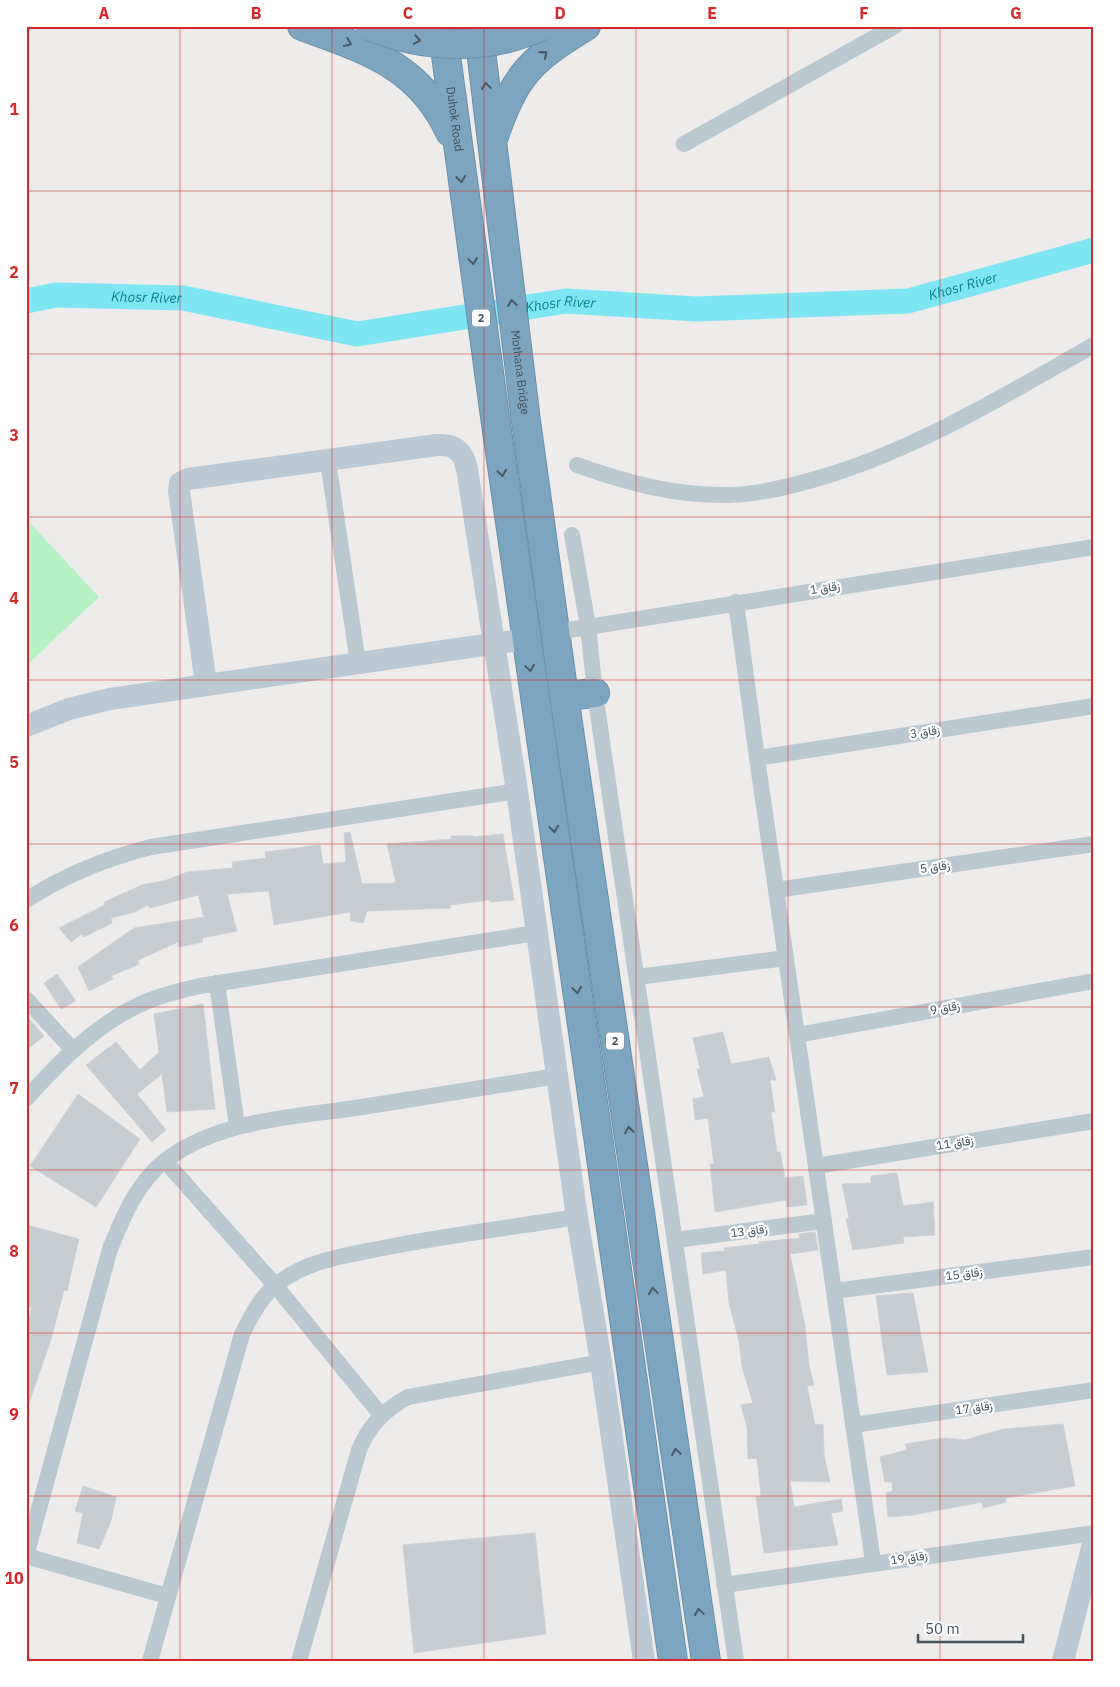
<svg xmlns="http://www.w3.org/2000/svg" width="1120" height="1687" viewBox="0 0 1120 1687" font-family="'IBM Plex Sans',Vazirmatn,sans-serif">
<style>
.green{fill:#b4f1c5}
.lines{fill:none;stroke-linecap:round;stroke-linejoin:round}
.river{stroke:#7ee6f2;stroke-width:25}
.building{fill:#c7ccd1;stroke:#ced2d8}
.highway-casing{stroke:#6a90aa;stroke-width:30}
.street{stroke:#bac8cf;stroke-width:16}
.secondary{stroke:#bac9d4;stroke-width:22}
.highway{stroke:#7ea5bf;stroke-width:28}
.highway-bridge-casing{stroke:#6a90aa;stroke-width:30;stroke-linecap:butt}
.highway-bridge{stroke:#7ea5bf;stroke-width:28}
.oneway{stroke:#485964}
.grid{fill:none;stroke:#d62828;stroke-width:1;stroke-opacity:0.55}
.labels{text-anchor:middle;stroke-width:4.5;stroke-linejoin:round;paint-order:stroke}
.shield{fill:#fff;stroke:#7b858c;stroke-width:1}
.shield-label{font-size:11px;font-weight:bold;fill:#42515a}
.street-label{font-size:12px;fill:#42515a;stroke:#fff}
.water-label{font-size:14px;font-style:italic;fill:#05808e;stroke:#fff}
.neatline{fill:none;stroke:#d62828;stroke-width:2}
.grid-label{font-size:16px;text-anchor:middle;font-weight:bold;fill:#d62828}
</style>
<rect width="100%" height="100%" fill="#eeebeb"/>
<polygon class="green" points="26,519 99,597 26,666"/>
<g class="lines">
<path class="river" id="s1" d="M26,301L56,295L183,298L357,334L566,301L696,309L908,301L1094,250"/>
</g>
<g class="building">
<polygon points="350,832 362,884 396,883 387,844 452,839 451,836 474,836 474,837 503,834 514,900 490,902 490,900 450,905 451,908 367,911 363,923 351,921 350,912 274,925 269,891 227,894 237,931 202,938 203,942 179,947 178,942 138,960 139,964 111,976 113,979 89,991 78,967 134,928 204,917 198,895 150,908 148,905 135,912 111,918 112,923 84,937 82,934 71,942 59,928 105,905 104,902 142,885 167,880 187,872 233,868 232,862 266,858 265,852 320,845 323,864 346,862 344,833"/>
<polygon points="57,974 76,1001 61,1009 44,983"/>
<polygon points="203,1004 215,1109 167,1112 162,1074 137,1094 166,1130 152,1142 86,1065 116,1042 140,1070 159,1052 154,1014"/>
<polygon points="26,1015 44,1036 26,1050"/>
<polygon points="723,1032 731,1064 769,1057 776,1080 770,1080 775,1112 771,1112 777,1152 780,1152 785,1178 803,1176 807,1205 787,1207 786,1200 715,1212 710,1164 714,1164 708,1118 695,1120 693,1099 704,1097 697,1069 700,1069 693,1038"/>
<polygon points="78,1094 140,1139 96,1207 30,1166"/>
<polygon points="897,1173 903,1206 933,1202 935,1235 903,1237 904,1243 853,1250 846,1219 849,1218 842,1184 871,1183 871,1176"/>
<polygon points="26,1225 79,1239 67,1291 64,1290 51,1339 28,1406 26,1334 32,1307 26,1307"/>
<polygon points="815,1232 818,1250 790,1254 805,1326 809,1366 814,1385 807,1386 815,1425 823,1424 824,1455 830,1482 790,1481 794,1507 841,1499 843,1511 831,1513 838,1545 764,1553 756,1497 761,1496 757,1458 748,1459 747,1427 741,1405 753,1403 742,1367 739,1341 729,1303 726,1270 703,1274 701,1253 725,1251 724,1248 759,1244 759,1242 800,1238 799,1234"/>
<polygon points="913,1293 928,1372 887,1375 876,1296"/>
<polygon points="1063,1424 1075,1486 1006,1498 1006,1502 983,1508 982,1502 913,1515 888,1517 886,1493 893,1491 892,1482 885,1482 880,1457 907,1450 905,1444 944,1438 965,1440 1003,1429"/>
<polygon points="83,1486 116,1497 111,1521 99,1549 77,1543 83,1513 75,1511"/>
<polygon points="535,1533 546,1634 414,1653 403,1545"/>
</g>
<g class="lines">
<defs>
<g id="highway">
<path d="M302,26C367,50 419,65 450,132"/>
<path id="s2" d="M442,26L496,424L673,1661"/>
<path id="s3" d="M478,26L526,421L564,696L706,1661"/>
<path d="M494,136C516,73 531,60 586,26"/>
<polyline points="564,696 595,693"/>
</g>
</defs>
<use href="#highway" class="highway-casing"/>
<g class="street">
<polyline points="684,144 895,26"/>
<polyline points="328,461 358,663"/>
<path d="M577,465C627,483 676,496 729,495C763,494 797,485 829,475C924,445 1007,394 1094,345"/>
<polyline points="572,535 588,626 595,693 736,1661"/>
<polyline points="736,602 757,758 873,1562"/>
<polyline points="556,632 1094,547"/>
<polyline points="757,758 1094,706"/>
<polyline points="776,890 1094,844"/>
<path d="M26,900C65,875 107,858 151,847L517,791"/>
<polyline points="637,977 786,958"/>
<polyline points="217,983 237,1126"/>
<polyline points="26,999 73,1050"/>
<polyline points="797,1035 1094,981"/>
<path d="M26,1099C61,1060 99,1021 148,1001C165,994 182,990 200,986L536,933"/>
<polyline points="165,1161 275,1285 381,1415"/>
<polyline points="816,1166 1094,1121"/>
<polyline points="675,1240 824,1221"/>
<polyline points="834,1291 1094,1257"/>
<polyline points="853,1425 1094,1390"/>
<path d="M26,1556L110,1249C123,1217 137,1182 166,1160C221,1119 296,1117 362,1107C427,1097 492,1086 557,1076"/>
<polyline points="26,1556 167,1596"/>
<polyline points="724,1585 1094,1533"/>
<path d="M150,1661L242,1334C251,1317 261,1296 277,1284C309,1259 349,1255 388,1247C450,1235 514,1227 577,1217"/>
<path d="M299,1661L359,1450C369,1425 385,1409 408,1397L601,1362"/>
</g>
<g class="secondary">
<path d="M206,684L179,491L180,483L188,479L437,445C455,444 463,451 467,469L517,791L577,1217L601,1362L644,1661"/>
<polyline points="26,726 69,709 110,699 526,639"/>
<polyline points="1063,1661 1094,1540"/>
</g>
<use href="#highway" class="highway"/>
<defs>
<path id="highway-bridge" d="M370,26C424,49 488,51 542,26"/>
</defs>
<use href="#highway-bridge" class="highway-bridge-casing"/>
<use href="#highway-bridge" class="highway-bridge"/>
</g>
<defs><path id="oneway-chevron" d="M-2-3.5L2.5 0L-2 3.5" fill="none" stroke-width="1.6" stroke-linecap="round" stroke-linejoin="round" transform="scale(1.25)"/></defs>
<g class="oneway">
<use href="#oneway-chevron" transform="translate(417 40) rotate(10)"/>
<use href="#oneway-chevron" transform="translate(348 43) rotate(23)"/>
<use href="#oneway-chevron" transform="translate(544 54) rotate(-40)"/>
<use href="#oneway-chevron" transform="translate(486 86) rotate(-98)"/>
<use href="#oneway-chevron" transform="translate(461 179) rotate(83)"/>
<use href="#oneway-chevron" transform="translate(473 261) rotate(82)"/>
<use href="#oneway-chevron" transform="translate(512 303) rotate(-97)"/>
<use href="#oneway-chevron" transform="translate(502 473) rotate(82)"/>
<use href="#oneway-chevron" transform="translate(530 668) rotate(82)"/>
<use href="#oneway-chevron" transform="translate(554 829) rotate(82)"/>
<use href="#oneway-chevron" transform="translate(577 990) rotate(82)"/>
<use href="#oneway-chevron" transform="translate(629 1130) rotate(-99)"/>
<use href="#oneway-chevron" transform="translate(653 1291) rotate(-98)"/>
<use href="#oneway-chevron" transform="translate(676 1452) rotate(-98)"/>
<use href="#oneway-chevron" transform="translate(699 1612) rotate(-98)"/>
</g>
<path class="grid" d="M180,26V1661M332,26V1661M484,26V1661M636,26V1661M788,26V1661M940,26V1661M26,191H1094M26,354H1094M26,517H1094M26,680H1094M26,844H1094M26,1007H1094M26,1170H1094M26,1333H1094M26,1496H1094"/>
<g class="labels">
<g class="shield">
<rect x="472" y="309.5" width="18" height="17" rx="4"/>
<rect x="606" y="1032.5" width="18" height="17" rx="4"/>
</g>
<g class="shield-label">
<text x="481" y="322">2</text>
<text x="615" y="1045">2</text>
</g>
<g class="street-label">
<text dy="4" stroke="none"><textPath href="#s2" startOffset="94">Duhok Road</textPath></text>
<text dy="4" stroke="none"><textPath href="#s3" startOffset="349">Mothana Bridge</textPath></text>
<text transform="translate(825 588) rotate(-9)" y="4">زقاق 1</text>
<text transform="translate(925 732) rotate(-9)" y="4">زقاق 3</text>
<text transform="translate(935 867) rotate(-8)" y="4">زقاق 5</text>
<text transform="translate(945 1008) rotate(-10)" y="4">زقاق 9</text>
<text transform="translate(955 1143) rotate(-9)" y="4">زقاق 11</text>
<text transform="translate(749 1231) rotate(-7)" y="4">زقاق 13</text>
<text transform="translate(964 1274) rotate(-7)" y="4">زقاق 15</text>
<text transform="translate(974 1408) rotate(-8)" y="4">زقاق 17</text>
<text transform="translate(909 1558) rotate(-8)" y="4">زقاق 19</text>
</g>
<g class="water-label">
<text dy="5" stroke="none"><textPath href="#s1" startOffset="946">Khosr River</textPath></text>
<text dy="5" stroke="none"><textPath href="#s1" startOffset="121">Khosr River</textPath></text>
<text dy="5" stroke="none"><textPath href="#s1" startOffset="541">Khosr River</textPath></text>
</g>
</g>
<rect width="1120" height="1687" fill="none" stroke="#ffffff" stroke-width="55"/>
<path d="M918 1634v8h105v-8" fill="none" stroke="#42515a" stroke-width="2.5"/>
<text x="925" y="1634" font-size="15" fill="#42515a" stroke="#ffffff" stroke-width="4" paint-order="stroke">50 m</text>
<rect x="28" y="28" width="1064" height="1632" class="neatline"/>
<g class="grid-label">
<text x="104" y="19">A</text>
<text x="256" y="19">B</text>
<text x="408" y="19">C</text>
<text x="560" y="19">D</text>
<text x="712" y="19">E</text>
<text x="864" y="19">F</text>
<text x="1016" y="19">G</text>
<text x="14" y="115">1</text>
<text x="14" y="278">2</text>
<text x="14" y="441">3</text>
<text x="14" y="604">4</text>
<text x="14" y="768">5</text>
<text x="14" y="931">6</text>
<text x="14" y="1094">7</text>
<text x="14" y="1257">8</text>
<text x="14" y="1420">9</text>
<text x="14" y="1584">10</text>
</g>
</svg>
